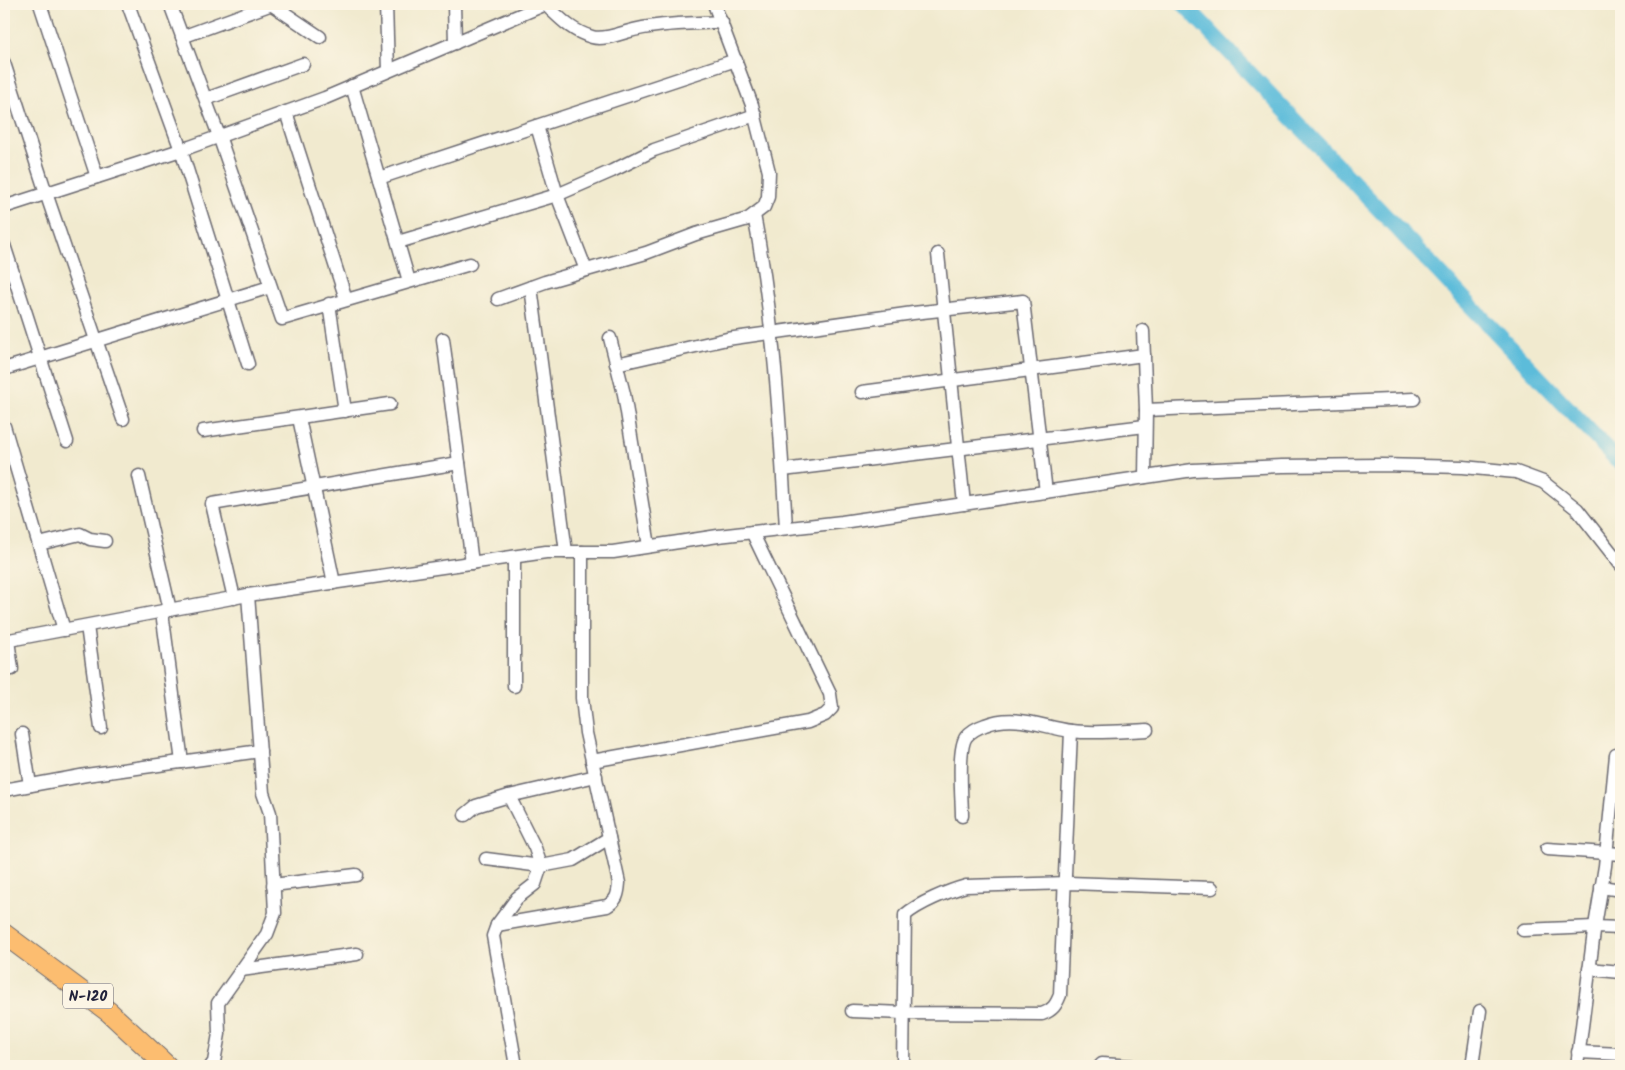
<svg xmlns="http://www.w3.org/2000/svg" width="1625" height="1070" viewBox="0 0 1625 1070" font-family="Kalam,sans-serif">
<style>
.lines{fill:none;stroke-linecap:round;stroke-linejoin:round}
.canal{stroke:#5bbcda;stroke-width:16}
.minor-casing{stroke:#6a686f;stroke-width:15}
.trunk-casing{stroke:#6a686f;stroke-width:22}
.minor{stroke:#fff;stroke-width:12}
.trunk{stroke:#fcbd6f;stroke-width:20}
.labels{text-anchor:middle;stroke-width:5;stroke-linejoin:round;paint-order:stroke}
.shield{fill:#fcf5e5;stroke:#63616e;stroke-width:1}
.shield-label{font-size:15px;font-weight:bold;fill:#22223b}
</style>
<rect width="100%" height="100%" fill="#fcf5e5"/>
<filter id="ink" filterUnits="userSpaceOnUse"><feTurbulence type="fractalNoise" baseFrequency=".02" numOctaves="2"/><feDisplacementMap in="SourceGraphic" scale="10" xChannelSelector="R" yChannelSelector="G"/><feConvolveMatrix kernelMatrix="1 2 1 2 8 2 1 2 1" color-interpolation-filters="sRGB"/></filter>
<filter id="wash" filterUnits="userSpaceOnUse"><feTurbulence type="fractalNoise" baseFrequency=".0096" numOctaves="4" result="noise"/><feDisplacementMap in="SourceGraphic" scale="20" xChannelSelector="R" yChannelSelector="G"/><feGaussianBlur stdDeviation="1.12" result="paint"/><feColorMatrix in="noise" values="0 0 0 0 0 0 0 0 0 0 0 0 0 0 0 0 0 1.4 0 .05"/><feComposite in="paint" operator="in"/></filter>
<g filter="url(#wash)">
<rect width="100%" height="100%" fill="#f1eacf"/>
<g class="lines">
<polyline class="canal" points="1184,4 1621,464"/>
</g>
</g>
<g filter="url(#ink)">
<g class="lines">
<defs>
<g id="minor">
<polyline points="40,4 97,177"/>
<polyline points="128,4 181,150 248,364"/>
<polyline points="170,4 219,136 282,319 470,264"/>
<polyline points="271,4 320,37"/>
<polyline points="386,4 388,71"/>
<polyline points="454,4 455,43"/>
<path d="M545,4C560,18 571,31 592,37C602,40 616,35 626,32C657,23 690,24 722,22"/>
<polyline points="182,37 272,4"/>
<polyline points="4,63 46,193 123,419"/>
<polyline points="352,86 409,281"/>
<polyline points="206,99 303,64"/>
<polyline points="286,112 346,299"/>
<polyline points="537,126 557,195 586,270"/>
<polyline points="379,178 736,60"/>
<polyline points="4,207 190,147 325,98 546,4"/>
<path d="M754,215C774,318 780,424 786,528"/>
<polyline points="398,242 557,195 612,171 654,150 755,115"/>
<polyline points="4,245 67,441"/>
<polyline points="938,254 964,504"/>
<polyline points="531,287 566,552"/>
<polyline points="498,299 545,282 646,253 696,234 748,219 764,207 768,197 769,172 752,105 714,4"/>
<polyline points="329,304 345,411"/>
<polyline points="1143,331 1146,410 1145,477"/>
<polyline points="610,338 624,394 649,546"/>
<polyline points="443,339 472,563"/>
<polyline points="616,364 727,339 913,313 1023,301 1046,492"/>
<polyline points="4,369 270,287"/>
<polyline points="862,392 1144,355"/>
<polyline points="1146,410 1414,399"/>
<polyline points="299,418 334,583"/>
<polyline points="4,426 64,630"/>
<polyline points="203,431 390,404"/>
<polyline points="783,470 1145,426"/>
<polyline points="139,476 170,610"/>
<polyline points="39,544 80,534 90,539 105,541"/>
<polyline points="234,598 212,504 459,463"/>
<polyline points="162,612 182,762"/>
<polyline points="87,626 101,728"/>
<polyline points="8,640 12,669"/>
<polyline points="4,641 248,595 546,552 613,552 718,536 842,522 1193,470 1282,466 1381,465 1463,467 1516,472 1543,482 1577,509 1621,565"/>
<polyline points="514,686 514,557"/>
<polyline points="22,734 30,785"/>
<polyline points="592,761 808,722 825,715 832,708 830,694 752,532"/>
<polyline points="4,790 86,775 260,751"/>
<polyline points="509,796 535,848 541,866 535,884 517,898 497,925 493,936 516,1066"/>
<polyline points="465,815 476,806 509,796 596,776"/>
<path d="M962,816C962,798 957,750 966,737C971,731 979,727 985,725C1015,713 1042,727 1071,731C1096,734 1122,731 1147,730"/>
<polyline points="1547,849 1621,854"/>
<polyline points="486,859 541,866 573,860 609,838"/>
<polyline points="273,885 356,875"/>
<polyline points="1601,887 1621,890"/>
<path d="M497,925L607,906C617,900 618,895 619,883L586,733L582,698V552"/>
<polyline points="1523,930 1594,927 1621,928"/>
<polyline points="1589,969 1621,972"/>
<polyline points="241,970 357,954"/>
<path d="M852,1011L904,1013L1042,1014C1053,1010 1056,1005 1060,995L1071,731"/>
<polyline points="1578,1052 1621,1054"/>
<polyline points="211,1066 214,1062 219,1034 218,1003 267,934 275,913 270,813 263,793 248,595"/>
<path d="M903,1066L905,915C919,903 948,891 966,886L1069,883L1212,888"/>
<polyline points="1100,1066 1102,1064 1132,1066"/>
<polyline points="1472,1066 1480,1011"/>
<polyline points="1577,1066 1594,932 1605,866 1616,755"/>
</g>
<polyline id="trunk" points="4,934 109,1012 167,1066"/>
</defs>
<use href="#minor" class="minor-casing"/>
<use href="#trunk" class="trunk-casing"/>
<use href="#minor" class="minor"/>
<use href="#trunk" class="trunk"/>
</g>
</g>
<g class="labels">
<rect class="shield" x="63" y="983.5" width="50" height="25" rx="4"/>
<g class="shield-label">
<text x="88" y="1001">N-120</text>
</g>
</g>
<rect width="1625" height="1070" fill="none" stroke="#fcf5e5" stroke-width="20"/>
</svg>
